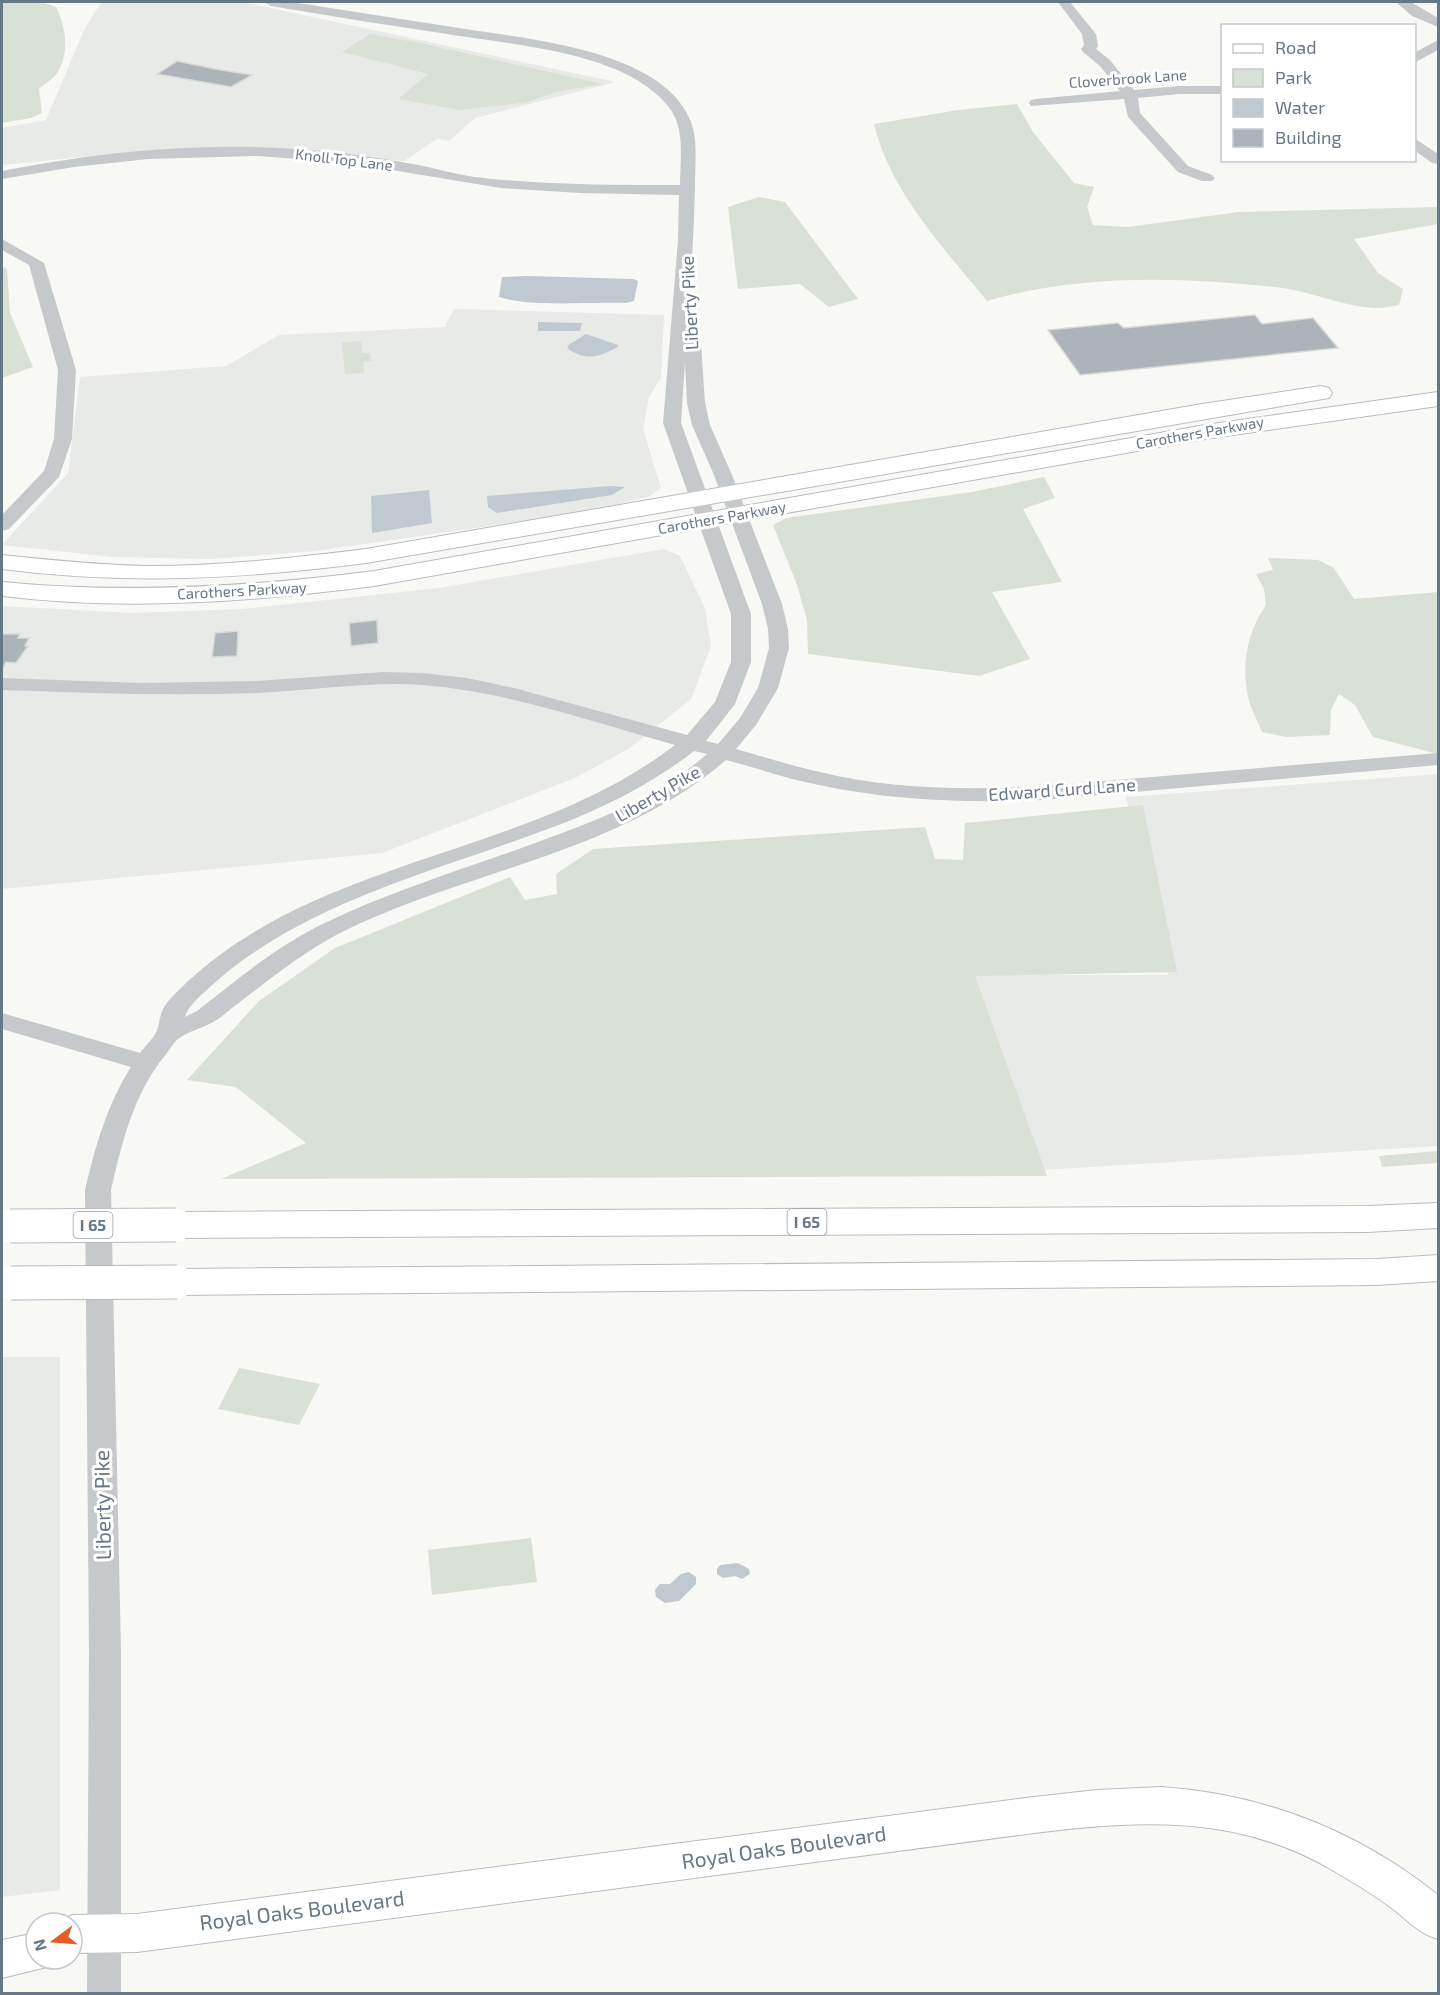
<svg xmlns="http://www.w3.org/2000/svg" width="1440" height="1995" viewBox="0 0 1440 1995" font-family="'Exo 2',sans-serif">
<style>
.built{fill:#e8eae8}
.green{fill:#d9e0d6}
.water{fill:#c0c9cf}
.building{fill:#acb4ba;stroke:#d9d9d7;stroke-width:1.5}
.lines{fill:none;stroke-linecap:round;stroke-linejoin:round}
.major-casing{stroke:#b8bcc0;stroke-width:2}
.highway-casing{stroke:#b8bbbe;stroke-width:2}
.minor{fill:#c5c9cc;fill-rule:evenodd}
.major{fill:#fff;fill-rule:evenodd}
.highway{fill:#fff;fill-rule:evenodd}
.highway-bridge-casing{stroke:#b8bbbe;stroke-width:35;stroke-linecap:butt}
.highway-bridge{stroke:#fff;stroke-width:33}
.labels{text-anchor:middle;stroke-width:6;stroke-linejoin:round;paint-order:stroke}
.far-street-label{font-size:15px;fill:#667787;stroke:#fff}
.shield{fill:#fff;stroke:#94a0ab;stroke-width:1.5}
.shield-label{font-size:16px;font-weight:bold;fill:#667787}
.street-label{font-size:18px;fill:#667787;stroke:#fff}
.near-street-label{font-size:21px;fill:#667787;stroke:#fff}
</style>
<rect width="100%" height="100%" fill="#f8f8f5"/>
<g class="built">
<polygon points="96,2 242,2 616,82 475,118 449,141 437,139 404,161 203,148 121,153 2,165 2,128 46,120 85,28 101,3"/>
<polygon points="454,309 664,315 661,378 649,397 643,429 661,488 650,496 594,511 316,551 211,559 113,557 2,545 68,473 80,377 226,366 279,335 445,327"/>
<polygon points="664,549 680,556 705,608 711,646 691,699 630,748 575,778 382,853 2,889 2,606 131,613 242,609 439,588"/>
<polygon points="1438,774 1438,1146 1040,1170 970,975 1168,975 1126,797"/>
<polygon points="2,1357 60,1357 60,1890 2,1897"/>
</g>
<g class="green">
<path d="M2,2H41L56,7C66,27 70,53 57,73C53,79 44,84 39,89L42,113L31,118L2,123Z"/>
<polygon points="370,34 425,44 603,84 556,92 528,102 461,110 398,99 428,74 342,52"/>
<path d="M1017,104L1033,132L1074,183L1094,187L1087,207L1093,225L1128,227L1239,212L1438,207V224L1354,239L1378,273L1403,289L1399,305C1392,306 1384,308 1377,308C1350,308 1311,292 1283,288C1186,277 1082,273 987,301C943,247 891,193 874,124L958,110Z"/>
<polygon points="759,197 785,202 858,299 829,307 800,284 738,289 728,207"/>
<polygon points="2,266 7,269 10,313 33,367 2,378"/>
<polygon points="361,341 362,353 370,353 371,361 363,362 364,373 345,374 342,342"/>
<polygon points="1044,477 1055,498 1023,509 1062,582 992,592 1030,659 979,676 808,654 807,620 796,582 773,525 786,518 972,492"/>
<path d="M1268,558L1318,560L1334,568L1354,599L1438,592V754L1373,737L1355,705L1339,694L1331,710L1330,735L1286,737L1262,732C1257,719 1248,704 1247,691C1242,660 1248,631 1266,605L1264,589L1256,574L1273,570Z"/>
<polygon points="1143,805 1177,972 975,976 1047,1176 221,1179 306,1143 236,1087 187,1080 259,1001 335,948 510,877 525,900 557,894 556,874 593,849 925,827 935,859 963,860 965,823"/>
<polygon points="1438,1151 1438,1163 1382,1167 1379,1156"/>
<polygon points="239,1368 320,1384 299,1425 218,1409"/>
<polygon points="531,1538 537,1582 432,1595 428,1550"/>
</g>
<g class="water">
<path d="M526,276L634,279L638,281L634,301L626,303C592,302 529,307 499,297L502,277Z"/>
<polygon points="538,322 582,323 580,331 538,331"/>
<path d="M586,334L618,345L619,346C601,357 586,362 567,348L569,347L567,346Z"/>
<polygon points="611,486 625,487 612,495 497,513 488,507 487,496"/>
<polygon points="429,490 432,523 372,533 371,496"/>
<polygon points="738,1563 749,1569 750,1574 742,1579 735,1576 723,1578 717,1574 717,1569 720,1565"/>
<polygon points="689,1572 696,1577 696,1584 679,1601 665,1603 656,1597 655,1590 660,1584 670,1584 681,1574"/>
</g>
<g class="building">
<polygon points="177,61 215,69 252,75 231,87 157,74"/>
<polygon points="1255,315 1262,324 1313,318 1338,348 1080,375 1048,330 1118,323 1124,328"/>
<polygon points="377,620 378,643 351,646 349,623"/>
<polygon points="238,631 237,656 212,657 215,633"/>
<polygon points="2,634 20,634 18,638 29,638 25,646 28,646 16,663 6,662 2,670"/>
</g>
<g class="lines">
<defs>
<g id="major">
<path d="M1321,386L1329,388L1332,393L1329,398L366,563C242,579 126,585 2,569V555C50,560 99,565 148,566C221,566 293,558 366,549L1202,404Z"/>
<path d="M1438,392V406L1205,439L374,586C250,602 126,611 2,596V582C127,594 250,587 374,571L1205,425Z"/>
<path d="M1161,1787C1264,1794 1358,1831 1438,1895V1939C1420,1934 1408,1921 1393,1909C1374,1895 1353,1882 1332,1870C1237,1814 1139,1820 1034,1833L137,1952L72,1953V1923H56L72,1915L137,1914L1034,1797L1097,1790Z"/>
<polygon points="36,1933 36,1959 54,1959 51,1966 2,1978 2,1940"/>
</g>
<g id="highway">
<polygon points="1438,1203 1438,1228 1367,1232 176,1238 163,1234 158,1225 163,1216 176,1212 1367,1206"/>
<polygon points="1438,1255 1438,1281 1377,1285 177,1295 164,1291 158,1282 164,1273 177,1269 1377,1259"/>
</g>
</defs>
<use href="#major" class="major-casing"/>
<use href="#highway" class="highway-casing"/>
<g class="minor">
<path d="M264,2H292C347,11 403,19 459,28C525,39 663,49 691,122C698,141 695,164 695,185C694,232 691,279 688,326H698L700,330L705,403L710,425L732,475L782,604L788,629L789,648L778,688L756,725L736,749C764,757 792,766 820,772C893,790 969,790 1044,786L1438,753V765L1044,800C968,803 894,801 819,785C788,779 757,768 726,760C620,853 464,871 340,933C302,953 270,979 236,1005C229,1010 222,1017 215,1021C203,1028 188,1031 178,1039C174,1042 170,1049 167,1053C134,1092 122,1142 111,1190L121,1652V1994H87L89,1652L85,1190C95,1147 107,1105 131,1067L2,1029V1013L140,1053C144,1047 150,1042 154,1036C159,1029 159,1021 161,1014C165,1002 177,992 186,983C323,855 530,857 675,745C592,722 509,692 423,685C368,681 312,691 256,693C171,696 87,693 2,690V678L141,683L257,681L383,672L422,673L467,678L514,688L687,735L715,702L731,662V614L663,423L678,240L679,195L580,193L501,188L349,163L258,156L148,159L74,167L2,179V171C98,152 197,142 296,149C335,151 374,157 413,164C434,168 454,174 475,177C543,185 611,185 680,185C680,159 686,128 668,106C624,51 512,45 447,34C388,25 329,16 271,6ZM685,362L687,403L692,425L714,475L762,604L768,629L769,648L758,688L740,718L718,744L706,741L735,704L751,662V614L681,423ZM694,751L707,754C658,797 598,820 538,842C467,868 393,890 325,923C278,945 238,979 197,1011L185,1017C189,1004 202,995 211,986C312,895 454,868 576,818C619,800 658,779 694,751Z"/>
<polygon points="1058,2 1070,2 1096,34 1098,46 1096,49 1110,60 1134,90 1179,86 1222,86 1222,94 1179,94 1138,98 1140,113 1188,166 1212,175 1215,178 1212,181 1202,181 1178,172 1128,117 1124,99 1031,106 1029,103 1031,100 1036,99 1120,91 1100,66 1083,52 1081,49 1084,45 1082,34"/>
<polygon points="1396,2 1411,2 1438,18 1438,27 1412,16"/>
<polygon points="1438,40 1438,50 1414,63 1414,53"/>
<polygon points="1414,138 1438,154 1438,164 1432,163 1414,150"/>
<polygon points="2,239 44,263 76,370 72,439 59,477 9,529 2,531 2,515 44,471 54,439 58,370 29,265 2,250"/>
</g>
<use href="#major" class="major"/>
<use href="#highway" class="highway"/>
<defs>
<g id="highway-bridge">
<polyline points="10,1226 176,1225"/>
<polyline points="11,1283 177,1282"/>
</g>
</defs>
<use href="#highway-bridge" class="highway-bridge-casing"/>
<use href="#highway-bridge" class="highway-bridge"/>
</g>
<g class="labels">
<g class="far-street-label">
<text transform="translate(1128 79) rotate(-4)" y="5">Cloverbrook Lane</text>
<text transform="translate(344 160) rotate(7)" y="5">Knoll Top Lane</text>
<text transform="translate(1200 433) rotate(-10)" y="5">Carothers Parkway</text>
<text transform="translate(722 518) rotate(-10)" y="5">Carothers Parkway</text>
<text transform="translate(242 591) rotate(-3)" y="5">Carothers Parkway</text>
</g>
<g class="shield">
<rect x="787.5" y="1209" width="39" height="26" rx="4.5"/>
<rect x="73.5" y="1212" width="39" height="26" rx="4.5"/>
</g>
<g class="shield-label">
<text x="807" y="1228">I 65</text>
<text x="93" y="1231">I 65</text>
</g>
<g class="street-label">
<text transform="translate(690 303) rotate(-93)" y="6">Liberty Pike</text>
<text transform="translate(1062 790) rotate(-4)" y="6">Edward Curd Lane</text>
<text transform="translate(658 794) rotate(-30)" y="6">Liberty Pike</text>
</g>
<g class="near-street-label">
<text transform="translate(103 1505) rotate(-91)" y="7">Liberty Pike</text>
<text transform="translate(784 1848) rotate(-8)" y="7">Royal Oaks Boulevard</text>
<text transform="translate(302 1911) rotate(-7)" y="7">Royal Oaks Boulevard</text>
</g>
</g>
<rect width="1440" height="1995" fill="none" stroke="#667787" stroke-width="6"/>
<rect x="1221" y="24" width="195" height="138" fill="#ffffff" stroke="#c2c9cf" stroke-width="1.5"/>
<rect x="1233" y="44" width="30" height="9" fill="#ffffff" stroke="#c2c9cf" stroke-width="1.5"/>
<text x="1275" y="54" font-size="18" fill="#667787">Road</text>
<rect x="1233" y="69" width="30" height="18" fill="#d9e0d6" stroke="#c2c9cf" stroke-width="1.5"/>
<text x="1275" y="84" font-size="18" fill="#667787">Park</text>
<rect x="1233" y="99" width="30" height="18" fill="#c0c9cf" stroke="#c2c9cf" stroke-width="1.5"/>
<text x="1275" y="114" font-size="18" fill="#667787">Water</text>
<rect x="1233" y="129" width="30" height="18" fill="#acb4ba" stroke="#c2c9cf" stroke-width="1.5"/>
<text x="1275" y="144" font-size="18" fill="#667787">Building</text>
<g transform="translate(54 1941) rotate(254)"><circle r="28" fill="#ffffff" stroke="#c2c9cf" stroke-width="1.5"/>
<path d="M0-4.5L10 22L0 15L-10 22Z" fill="#e85b25"/>
<text y="-9" font-size="16" font-weight="bold" text-anchor="middle" fill="#667787">N</text>
</g>
</svg>
